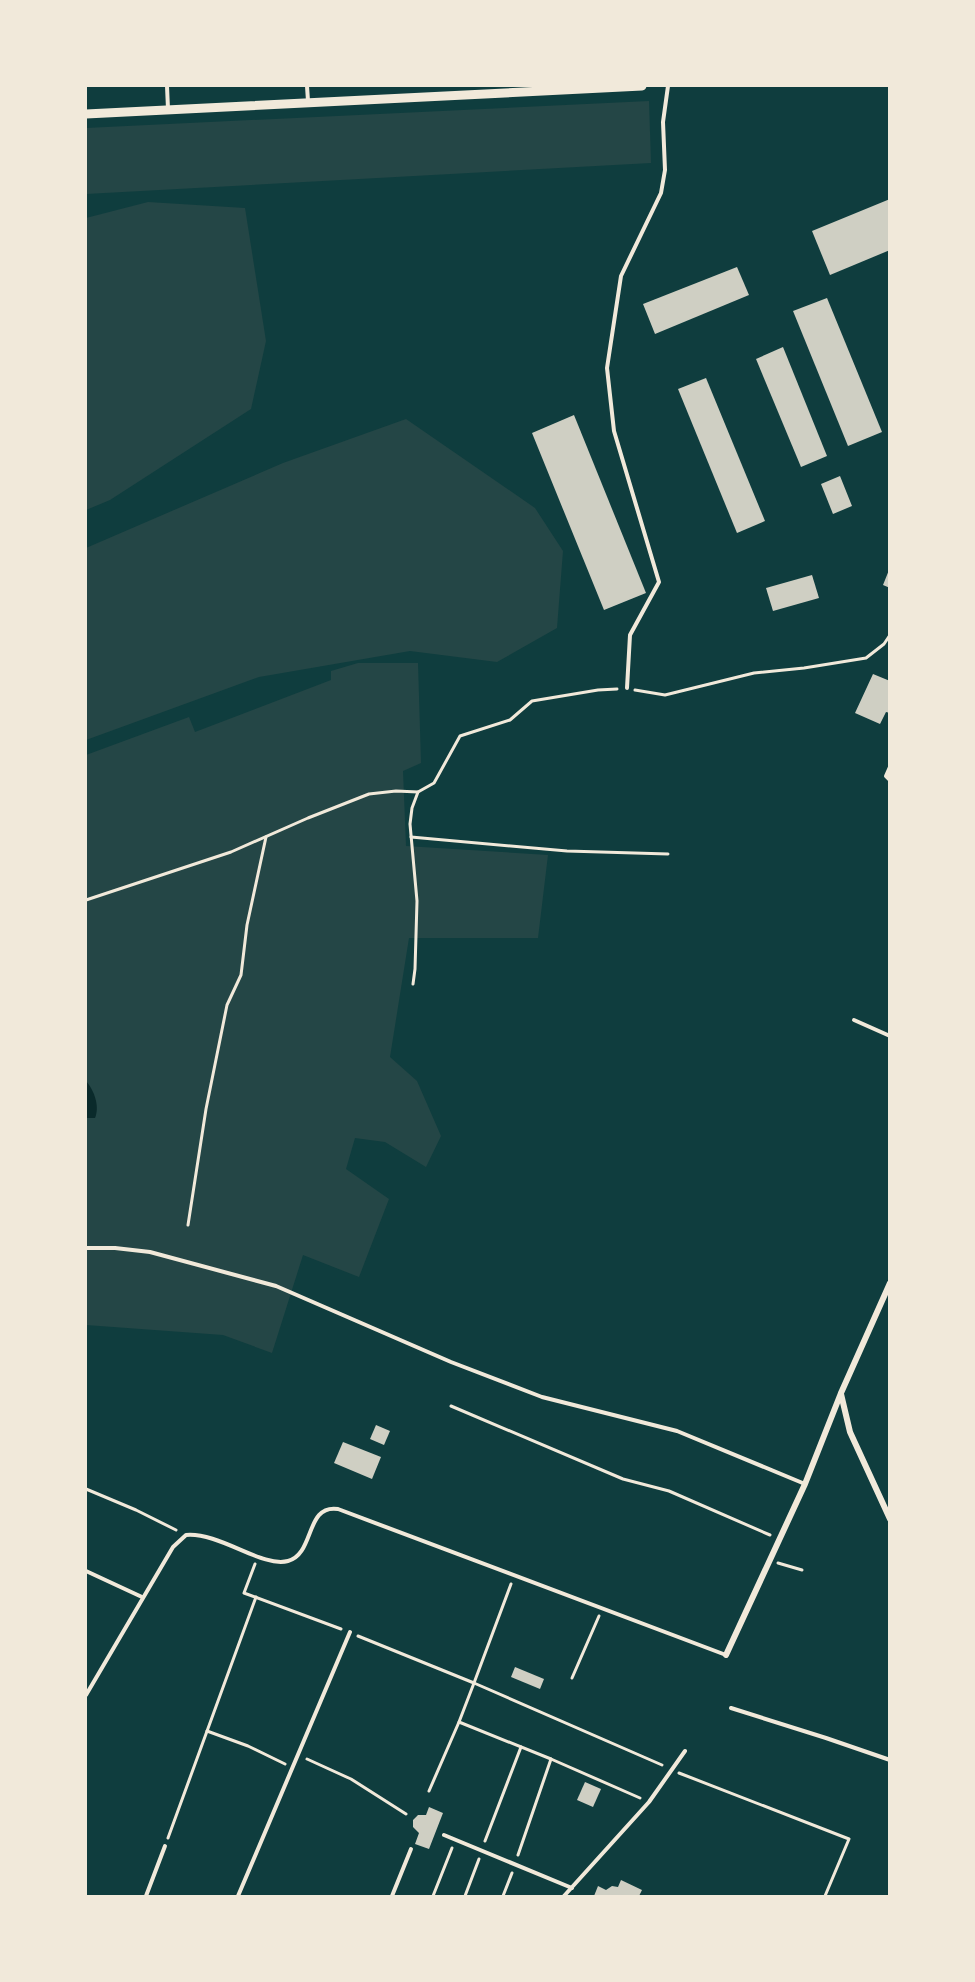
<svg xmlns="http://www.w3.org/2000/svg" width="975" height="1982" viewBox="0 0 975 1982" font-family="Montserrat,sans-serif">
<style>
.green{fill:#244646}
.water{fill:#0a2a2b}
.building{fill:#cfcfc3}
.lines{fill:none;stroke-linecap:round;stroke-linejoin:round}
.path{stroke:#f1e9da;stroke-width:3}
.service{stroke:#f1e9da;stroke-width:4}
.minor{stroke:#f1e9da;stroke-width:6}
.tertiary{stroke:#f1e9da;stroke-width:9}
</style>
<rect width="100%" height="100%" fill="#0f3d3e"/>
<g class="green">
<polygon points="649,101 651,163 86,194 86,128"/>
<polygon points="148,202 245,208 266,341 251,409 110,500 86,510 86,218"/>
<polygon points="406,419 535,508 563,551 557,628 497,662 410,651 259,677 86,740 86,548 283,463"/>
<polygon points="358,663 418,663 421,763 403,771 406,846 548,855 538,938 409,938 390,1057 417,1081 441,1136 426,1167 385,1142 355,1138 346,1169 389,1199 359,1277 303,1255 272,1353 223,1335 86,1325 86,755 189,717 195,732 331,680 331,671"/>
</g>
<path class="water" d="M86,1081C94,1090 100,1106 95,1118H86Z"/>
<g class="building">
<polygon points="890,199 890,250 830,275 812,231"/>
<polygon points="737,267 749,295 655,334 643,304"/>
<polygon points="827,298 882,432 848,446 793,311"/>
<polygon points="783,347 827,456 801,467 756,359"/>
<polygon points="706,378 765,521 737,533 678,389"/>
<polygon points="574,415 646,593 604,610 532,433"/>
<polygon points="840,476 852,506 833,514 821,484"/>
<polygon points="889,570 890,570 890,588 883,585"/>
<polygon points="812,575 819,598 773,611 766,588"/>
<polygon points="873,674 890,681 890,713 886,712 880,724 855,713"/>
<polygon points="376,1425 390,1431 384,1445 370,1439"/>
<polygon points="343,1442 381,1457 372,1479 334,1463"/>
<polygon points="515,1667 544,1679 540,1689 511,1677"/>
<polygon points="585,1782 601,1789 593,1807 577,1800"/>
<polygon points="429,1807 443,1813 429,1849 415,1844 419,1833 413,1827 413,1820 418,1815 426,1815"/>
<polygon points="621,1880 642,1890 639,1896 594,1896 598,1886 606,1890 612,1886 618,1887"/>
</g>
<g class="lines">
<g class="path">
<polyline points="635,690 665,695 754,673 804,668 866,658 884,644 890,635"/>
<polyline points="411,837 567,851 668,854"/>
<polyline points="86,900 231,852 308,818 369,794 396,791 418,792"/>
<polyline points="413,984 415,969 417,901 410,824 412,808 418,792 434,783 460,736 510,720 532,701 598,690 617,689"/>
<polyline points="188,1225 206,1109 227,1005 241,975 247,925 266,837"/>
<polyline points="451,1406 623,1479 669,1491 770,1535"/>
<polyline points="86,1489 136,1510 176,1530"/>
<polyline points="778,1563 802,1570"/>
<polyline points="255,1564 244,1593 341,1629"/>
<polyline points="358,1636 474,1683 511,1584"/>
<polyline points="572,1678 599,1616"/>
<polyline points="459,1722 551,1759 640,1798"/>
<polyline points="207,1731 248,1746 285,1764"/>
<polyline points="307,1759 351,1779 406,1814"/>
<polyline points="679,1773 849,1839 825,1896"/>
<polyline points="429,1791 459,1722 474,1683 662,1765"/>
<polyline points="168,1838 256,1597"/>
<polyline points="485,1841 521,1747"/>
<polyline points="518,1855 551,1759"/>
<polyline points="433,1896 452,1848"/>
<polyline points="465,1896 479,1859"/>
<polyline points="503,1896 512,1873"/>
</g>
<g class="service">
<polyline points="167,86 168,109"/>
<polyline points="307,86 308,101"/>
<polyline points="627,688 630,635 659,582 614,431 607,368 621,276 661,193 665,170 663,122 668,86"/>
<polyline points="890,767 886,776 890,780"/>
<polyline points="854,1020 890,1036"/>
<polyline points="86,1248 115,1248 150,1252 276,1286 451,1362 542,1397 677,1431 805,1484"/>
<polyline points="86,1571 142,1597"/>
<path d="M86,1695L173,1547L186,1535C220,1532 262,1568 288,1561C315,1554 305,1504 338,1509L726,1655"/>
<polyline points="731,1708 826,1738 890,1760"/>
<polyline points="444,1835 572,1888"/>
<polyline points="146,1896 165,1846"/>
<polyline points="238,1896 350,1632"/>
<polyline points="392,1896 411,1849"/>
<polyline points="564,1896 649,1802 685,1751"/>
</g>
<g class="minor">
<polyline points="841,1394 850,1432 890,1519"/>
<polyline points="726,1655 805,1484 841,1393 890,1283"/>
</g>
<polyline class="tertiary" points="86,114 642,86"/>
</g>
<rect width="975" height="1982" fill="none" stroke="#f1e9da" stroke-width="174"/>
</svg>
